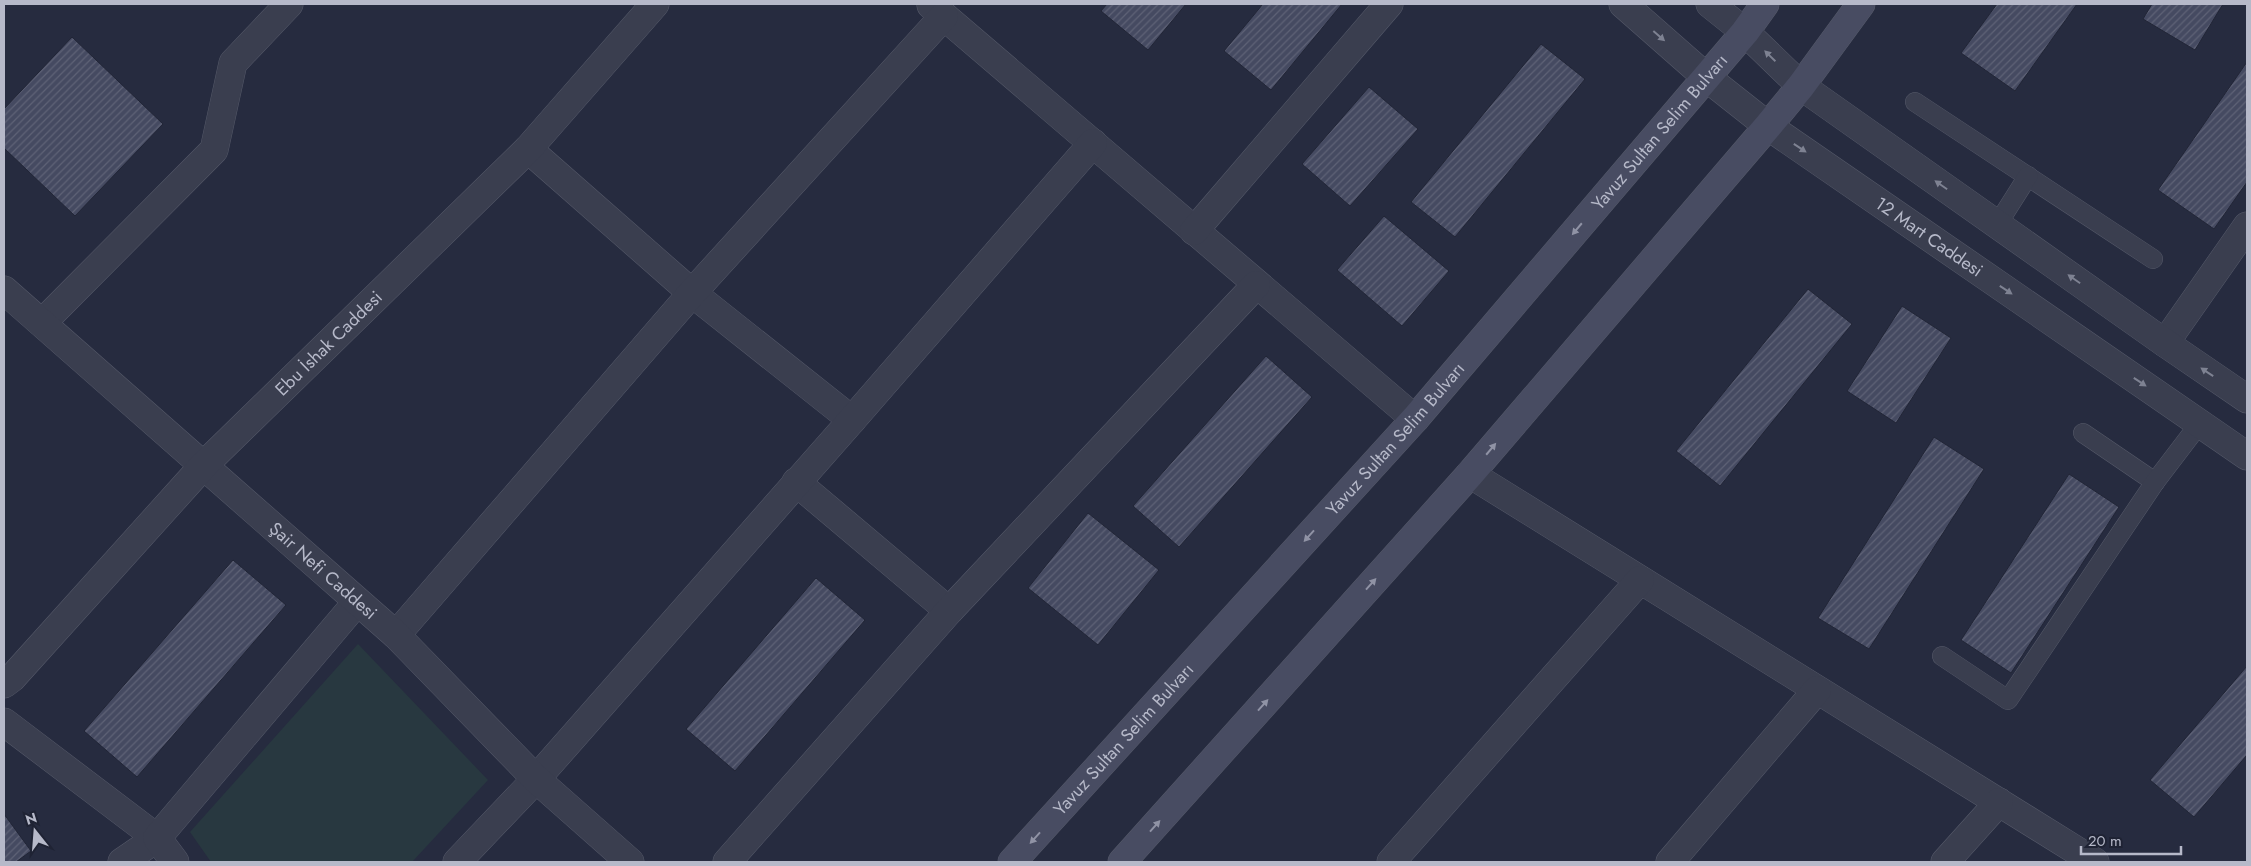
<svg xmlns="http://www.w3.org/2000/svg" width="2251" height="866" viewBox="0 0 2251 866" font-family="Jost,sans-serif">
<style>
.park{fill:#283840}
.building{fill:url(#building-hatch);stroke:#212536}
.lines{fill:none;stroke-linecap:round;stroke-linejoin:round}
.service-casing{stroke:#555969;stroke-width:20}
.minor-casing{stroke:#555969;stroke-width:29}
.tertiary-casing{stroke:#555969;stroke-width:29}
.secondary-casing{stroke:#555969;stroke-width:29}
.service{stroke:#3a3e4f;stroke-width:19}
.minor{stroke:#3a3e4f;stroke-width:28}
.tertiary{stroke:#3a3e4f;stroke-width:28}
.secondary{stroke:#484c62;stroke-width:28}
.oneway{fill:#7e8292}
.oneway2{fill:#9093a5}
.labels{text-anchor:middle;stroke-width:4.5;stroke-linejoin:round;paint-order:stroke}
.street-label{font-size:18px;fill:#b6b9c9;stroke:#1f2334}
</style>
<defs>
<pattern id="building-hatch" width="6" height="6" patternUnits="userSpaceOnUse" patternTransform="scale(1.25)"><rect width="6" height="6" fill="#454a61"/><path d="M-1 1l2-2M0 6l6-6M5 7l2-2" fill="none" stroke="#5e6276"/></pattern>
</defs>
<rect width="100%" height="100%" fill="#262b3f"/>
<polygon class="park" points="358,644 488,780 412,862 211,862 190,832"/>
<g class="building">
<polygon points="1107,4 1186,4 1148,50 1101,11"/>
<polygon points="1263,4 1342,4 1271,90 1224,51"/>
<polygon points="1997,4 2077,4 2015,91 1961,53"/>
<polygon points="2152,4 2223,4 2195,50 2143,19"/>
<polygon points="72,37 163,124 75,216 4,148 4,109"/>
<polygon points="1541,44 1585,79 1455,237 1411,202"/>
<polygon points="2247,62 2247,182 2214,229 2158,190"/>
<polygon points="1369,87 1418,129 1350,206 1302,164"/>
<polygon points="1384,216 1449,271 1402,326 1337,270"/>
<polygon points="1808,289 1852,324 1720,486 1676,451"/>
<polygon points="1902,306 1951,338 1896,423 1847,391"/>
<polygon points="1266,356 1312,397 1179,547 1133,506"/>
<polygon points="1934,437 1984,469 1869,649 1818,618"/>
<polygon points="2069,474 2119,507 2011,673 1961,640"/>
<polygon points="1088,513 1159,570 1098,645 1028,588"/>
<polygon points="233,560 286,605 137,777 84,731"/>
<polygon points="816,578 865,620 735,771 686,729"/>
<polygon points="2247,666 2247,755 2194,817 2150,780"/>
<polygon points="4,814 31,851 16,862 4,862"/>
</g>
<g class="lines">
<defs>
<g id="service">
<polyline points="1915,102 2153,259"/>
<polyline points="1997,225 2028,176"/>
<polyline points="2083,433 2155,482"/>
<polyline points="1942,656 2008,700 2155,482 2200,423"/>
</g>
<g id="minor">
<polyline points="931,5 1415,419"/>
<polyline points="528,149 692,293 852,420"/>
<polyline points="1194,231 1389,4"/>
<polyline points="42,323 214,150 233,63 289,4"/>
<polyline points="2165,343 2247,226"/>
<polyline points="1470,474 2095,862"/>
<polyline points="796,482 949,611"/>
<polyline points="396,635 692,293 944,16"/>
<polyline points="4,722 157,838 122,862"/>
<polyline points="175,862 157,838 357,602"/>
<polyline points="457,862 536,779 852,420 1093,143"/>
<polyline points="727,862 949,611 1256,285"/>
<polyline points="1391,862 1640,580"/>
<polyline points="1670,862 1817,690"/>
<polyline points="1945,862 1999,802"/>
</g>
<g id="tertiary">
<path id="s1" d="M1623,4L1706,77L1768,126L2247,456"/>
<polyline points="1710,4 1745,32 1801,86 2165,343 2247,399"/>
<path id="s2" d="M4,290L396,635L536,779L630,862"/>
<path id="s3" d="M4,684L12,678L204,465L528,149L655,4"/>
</g>
<g id="secondary">
<path id="s4" d="M1012,862L1415,419L1745,32L1765,4"/>
<polyline points="1122,862 1470,474 1768,126 1801,86 1861,4"/>
</g>
</defs>
<use href="#service" class="service-casing"/>
<use href="#minor" class="minor-casing"/>
<use href="#tertiary" class="tertiary-casing"/>
<use href="#secondary" class="secondary-casing"/>
<use href="#service" class="service"/>
<use href="#minor" class="minor"/>
<use href="#tertiary" class="tertiary"/>
<use href="#secondary" class="secondary"/>
</g>
<defs><path id="oneway-solid" d="M-6-.8H1V-3.2L6.5 0L1 3.2V.8H-6Z" transform="scale(1.25)"/></defs>
<g class="oneway">
<use href="#oneway-solid" transform="translate(1659 36) rotate(41)"/>
<use href="#oneway-solid" transform="translate(1770 56) rotate(-136)"/>
<use href="#oneway-solid" transform="translate(1800 148) rotate(34)"/>
<use href="#oneway-solid" transform="translate(1941 185) rotate(-145)"/>
<use href="#oneway-solid" transform="translate(2074 279) rotate(-145)"/>
<use href="#oneway-solid" transform="translate(2006 290) rotate(34)"/>
<use href="#oneway-solid" transform="translate(2207 372) rotate(-146)"/>
<use href="#oneway-solid" transform="translate(2140 382) rotate(34)"/>
</g>
<g class="oneway2">
<use href="#oneway-solid" transform="translate(1577 229) rotate(130)"/>
<use href="#oneway-solid" transform="translate(1491 449) rotate(-50)"/>
<use href="#oneway-solid" transform="translate(1309 536) rotate(132)"/>
<use href="#oneway-solid" transform="translate(1371 584) rotate(-48)"/>
<use href="#oneway-solid" transform="translate(1263 705) rotate(-48)"/>
<use href="#oneway-solid" transform="translate(1155 826) rotate(-48)"/>
<use href="#oneway-solid" transform="translate(1035 838) rotate(132)"/>
</g>
<g class="labels">
<g class="street-label">
<text dy="6" stroke="none"><textPath href="#s4" startOffset="976">Yavuz Sultan Selim Bulvarı</textPath></text>
<text dy="6" stroke="none"><textPath href="#s1" startOffset="385">12 Mart Caddesi</textPath></text>
<text dy="6" stroke="none"><textPath href="#s3" startOffset="471">Ebu İshak Caddesi</textPath></text>
<text dy="6" stroke="none"><textPath href="#s4" startOffset="571">Yavuz Sultan Selim Bulvarı</textPath></text>
<text dy="6" stroke="none"><textPath href="#s2" startOffset="425">Şair Nefi Caddesi</textPath></text>
<text dy="6" stroke="none"><textPath href="#s4" startOffset="166">Yavuz Sultan Selim Bulvarı</textPath></text>
</g>
</g>
<rect width="2251" height="866" fill="none" stroke="#b6b9c9" stroke-width="10"/>
<g transform="translate(35 831) rotate(343)" stroke="#1f2334" stroke-width="4" paint-order="stroke">
<path d="M0-4L9 19L0 12L-9 19Z" fill="#b6b9c9"/>
<text y="-8" font-size="14" font-weight="bold" text-anchor="middle" fill="#b6b9c9">N</text>
</g>
<path d="M2081 846v8h100v-8" fill="none" stroke="#b6b9c9" stroke-width="2.5"/>
<text x="2088" y="846" font-size="15" fill="#b6b9c9" stroke="#1f2334" stroke-width="4" paint-order="stroke">20 m</text>
</svg>
